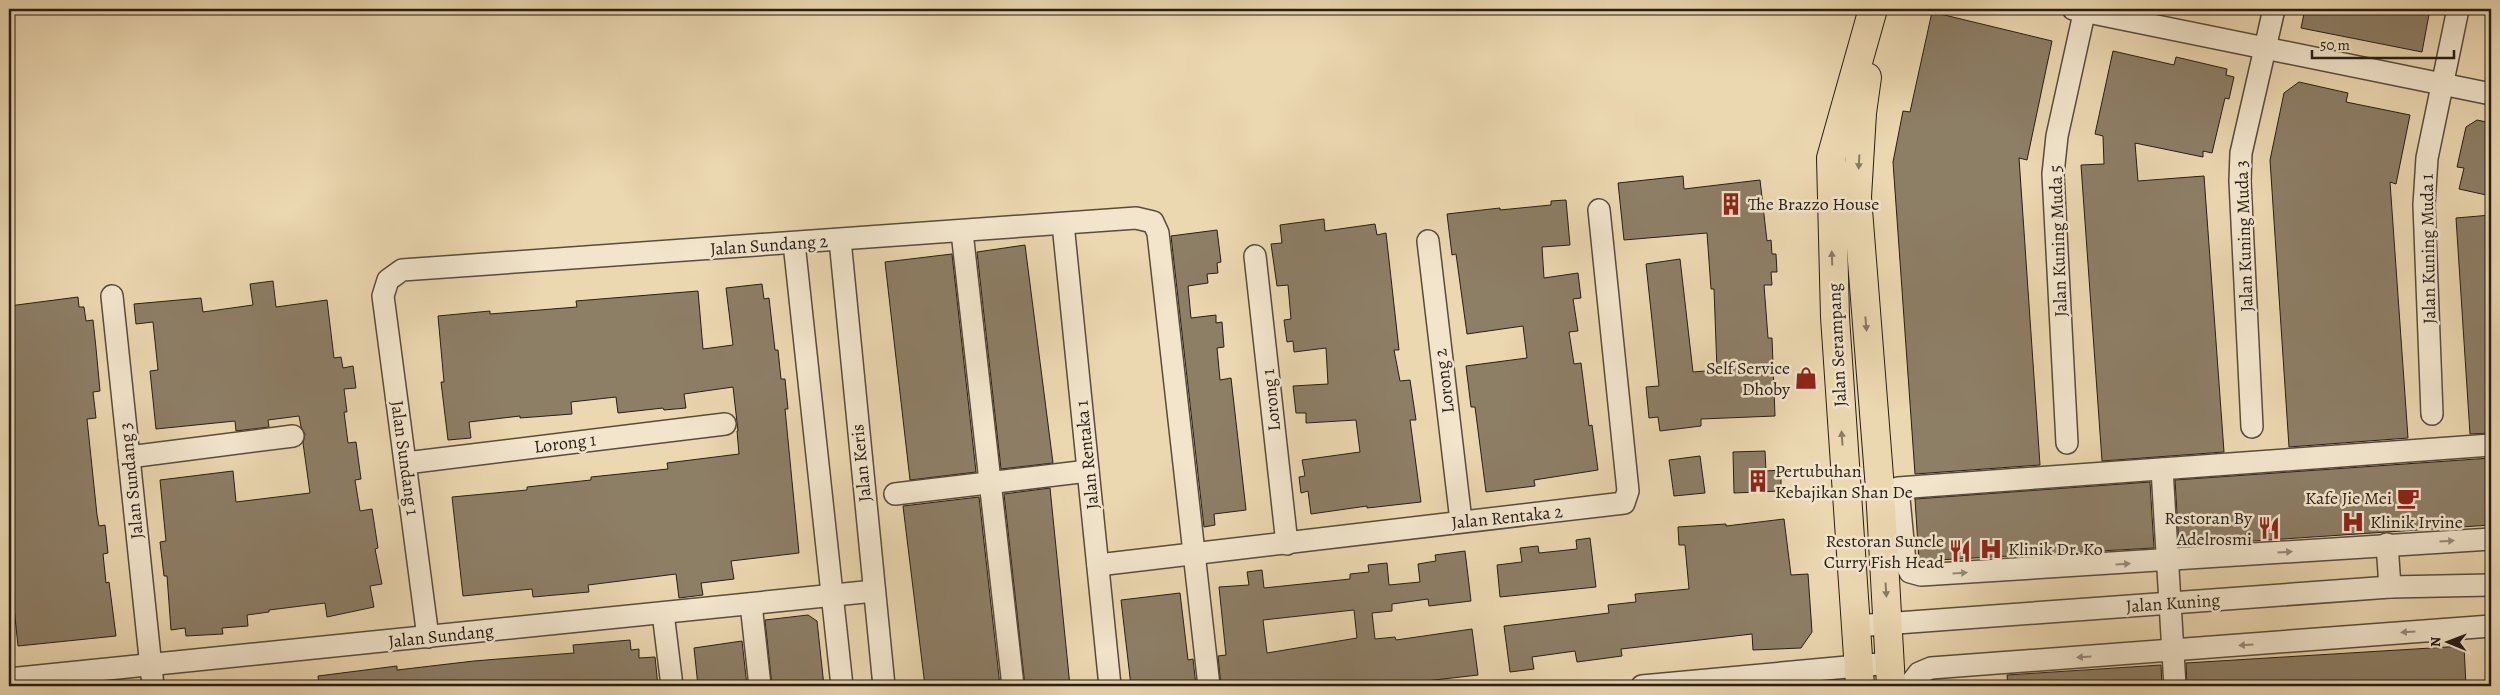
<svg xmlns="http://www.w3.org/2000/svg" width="2500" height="695" viewBox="0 0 2500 695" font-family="Alegreya,serif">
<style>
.building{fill:#8d7e66;stroke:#271e16;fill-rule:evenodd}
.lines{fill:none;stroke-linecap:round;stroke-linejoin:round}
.minor-casing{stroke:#584c3c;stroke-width:24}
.major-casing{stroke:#271e16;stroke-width:30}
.minor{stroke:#f2e5cc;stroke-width:21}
.major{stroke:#ebd7b0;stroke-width:28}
.oneway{fill:#897a63}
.oneway2{fill:#978b7a}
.labels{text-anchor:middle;stroke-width:5;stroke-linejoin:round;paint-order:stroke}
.poi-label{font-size:18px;fill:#271e16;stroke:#f2e5cc;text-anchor:start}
.street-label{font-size:18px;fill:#271e16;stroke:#f2e5cc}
</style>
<rect width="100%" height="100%" fill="#ebd7b0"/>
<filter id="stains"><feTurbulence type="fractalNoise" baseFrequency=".004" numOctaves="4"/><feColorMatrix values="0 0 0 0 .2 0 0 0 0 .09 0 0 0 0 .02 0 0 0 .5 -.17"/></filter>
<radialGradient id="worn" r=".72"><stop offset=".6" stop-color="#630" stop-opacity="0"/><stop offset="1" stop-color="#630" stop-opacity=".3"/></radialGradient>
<g class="building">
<polygon points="2305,9 2430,9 2422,52 2301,28"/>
<polygon points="1932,12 2052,41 2027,160 2019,158 2040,465 1915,474 1893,162 1903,111 1910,112"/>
<polygon points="2113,51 2174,65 2176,57 2227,69 2226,75 2234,77 2229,99 2225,98 2212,153 2203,151 2203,157 2135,143 2138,181 2204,176 2224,452 2102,461 2081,165 2104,164 2103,136 2095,134"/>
<polygon points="2299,82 2348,93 2346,102 2410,115 2396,184 2390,182 2408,438 2289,447 2270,160 2284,93"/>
<polygon points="2477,120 2491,123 2491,196 2459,189 2464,168 2457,167 2466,127"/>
<polygon points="1683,176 1684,189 1760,180 1767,241 1771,240 1772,254 1776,254 1777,272 1771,272 1772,285 1764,285 1768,338 1772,338 1775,416 1701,419 1701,426 1660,431 1658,417 1649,418 1646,387 1659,386 1646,264 1680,259 1693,372 1717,370 1714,289 1711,289 1707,233 1624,240 1618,183"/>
<polygon points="1566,200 1570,245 1542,247 1544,278 1578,273 1581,298 1573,299 1578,331 1569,332 1574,364 1581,363 1589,426 1592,425 1598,470 1534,480 1535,486 1486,492 1475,407 1471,407 1466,366 1527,358 1523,326 1467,334 1456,254 1452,255 1447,214 1500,208 1500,210 1551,205 1551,201"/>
<polygon points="2491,215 2491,433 2470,434 2456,218"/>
<polygon points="1324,219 1325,231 1375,224 1377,235 1386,233 1399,350 1394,350 1400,381 1410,380 1416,420 1410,420 1421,502 1367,508 1367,506 1311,514 1308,491 1301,493 1299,477 1305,476 1302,460 1360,452 1356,420 1306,423 1306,413 1296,413 1293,386 1328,384 1326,348 1294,352 1293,341 1287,342 1284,320 1291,319 1288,285 1277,286 1271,244 1282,243 1280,225"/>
<polygon points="1217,230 1221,262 1217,263 1218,273 1207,274 1208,283 1188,286 1191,318 1216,315 1216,323 1222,322 1224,347 1217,348 1220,380 1231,378 1246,510 1214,514 1215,525 1204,527 1171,236"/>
<polygon points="1025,245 1053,463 1001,469 977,252"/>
<polygon points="952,254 976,472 910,480 885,262"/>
<polygon points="273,281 276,307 327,300 334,358 341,357 343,368 353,366 356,388 344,389 347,412 344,412 348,443 356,442 361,479 355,480 360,511 372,509 378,548 375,549 382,584 370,586 374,607 327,617 325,603 269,610 269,612 247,615 248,626 222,628 223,634 186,636 185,628 171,630 167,576 164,576 160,542 166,541 160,480 233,471 236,502 310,493 303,443 305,434 301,427 299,416 268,420 269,427 236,431 235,421 156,429 150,371 158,370 153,322 136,324 134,304 201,298 203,312 253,305 250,284"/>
<polygon points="762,284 764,299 769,298 775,350 778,350 781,379 785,379 788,409 785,409 799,553 731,561 734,579 701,583 703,595 679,598 676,574 588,585 589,592 533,597 532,589 463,596 452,497 527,490 527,487 591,480 591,477 668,469 667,463 739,454 737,431 738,431 733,387 684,394 686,408 664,410 663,408 618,413 616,397 571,402 572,414 520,418 520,416 469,422 471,438 448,440 441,382 444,382 438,316 490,311 490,314 577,307 576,301 698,291 703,349 733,345 726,288"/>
<polygon points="78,297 79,307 84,307 86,321 93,320 96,348 100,391 93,392 96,418 87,419 97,515 99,526 105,525 108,553 103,554 106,583 109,582 116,636 18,646 9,560 9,306"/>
<polygon points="1765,451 1766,471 1781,470 1781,491 1734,493 1733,452"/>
<polygon points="1700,456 1705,493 1674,496 1669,460"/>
<polygon points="2491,458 2491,525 2179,546 2175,480"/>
<polygon points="2150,482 2154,548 1919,561 1915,499"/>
<polygon points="1050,488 1070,686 1025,686 1004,494"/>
<polygon points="979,497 1000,686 925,686 903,506"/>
<polygon points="1784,519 1791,575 1808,574 1812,632 1801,648 1753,650 1752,634 1621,649 1622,656 1577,662 1575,651 1532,657 1534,669 1510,672 1504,626 1609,613 1608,605 1636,602 1635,594 1689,589 1685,545 1679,545 1678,527 1726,524 1726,526"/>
<polygon points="1590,538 1596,587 1500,597 1497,565 1522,562 1520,548 1538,546 1539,553 1577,549 1576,540"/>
<path d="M1465,551L1471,601L1429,606L1428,599L1392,604V611L1372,613L1375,639L1395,637L1396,640L1472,629L1478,675L1417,682V686H1221L1218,656L1226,655L1219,587L1249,585L1247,572L1262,570L1264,588L1350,579V574L1369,572L1368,565L1387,563L1389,585L1420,582L1418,564L1436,561L1435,555ZM1354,610L1357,638L1267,653L1263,620Z"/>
<polygon points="1180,593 1188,660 1193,659 1196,686 1131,686 1121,600"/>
<polygon points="808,615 817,621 824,686 772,686 765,620"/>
<polygon points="630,640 631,650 639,649 639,658 655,657 658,686 319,686 318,676 397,666 397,670 474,661 574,653 573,645"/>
<polygon points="742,641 747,686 698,686 694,648"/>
<polygon points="2464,646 2466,686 2187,686 2186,663"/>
<polygon points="2161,665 2162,686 2008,686 2007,675"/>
</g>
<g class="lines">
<defs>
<g id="minor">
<polyline points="2073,9 2491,94"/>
<polyline points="1063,224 1110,686"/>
<polyline points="962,232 1013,686"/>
<polyline points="840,240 884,686"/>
<polyline points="1428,241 1461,521"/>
<polyline points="794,243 842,686"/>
<polyline points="1255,256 1287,544"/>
<polyline points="112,296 153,686"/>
<polyline points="2432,414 2424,205 2427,158 2458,9"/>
<polyline points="2252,427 2240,181 2241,153 2274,9"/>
<polyline points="2067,443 2053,174 2057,136 2085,9"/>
<polyline points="2491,445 1898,488 1905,562 1910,572 1921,575 2491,539"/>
<polyline points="129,457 293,436"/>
<polyline points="406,463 725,424"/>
<polyline points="2162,469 2175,686"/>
<polyline points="895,494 1088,471"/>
<polyline points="2387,544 2390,587"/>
<polyline points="1098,565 1624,503 1628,491 1599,210"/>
<polyline points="751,604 760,686"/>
<polyline points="663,613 672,686"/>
<polyline points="1856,626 2390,587 2491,585"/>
<polyline points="428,637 383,296 388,280 402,270 1136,218 1153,222 1158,233 1209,686"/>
<polyline points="9,679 874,591"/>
<polyline points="1642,686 1890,663"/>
<polyline points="1909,686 1919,673 1931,668 2491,626"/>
</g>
<g id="major">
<polyline points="1867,77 1862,113 1857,197 1880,489 1891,686"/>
<polyline points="1860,686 1835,317 1831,158 1873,9"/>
</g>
</defs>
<use href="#minor" class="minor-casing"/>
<use href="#major" class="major-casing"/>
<use href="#minor" class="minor"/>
<use href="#major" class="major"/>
</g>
<defs><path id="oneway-solid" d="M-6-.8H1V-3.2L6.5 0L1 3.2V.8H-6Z" transform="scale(1.25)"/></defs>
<g class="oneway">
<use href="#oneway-solid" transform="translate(1859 162) rotate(93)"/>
<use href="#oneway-solid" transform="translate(1832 258) rotate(-92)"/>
<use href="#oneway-solid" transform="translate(1866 324) rotate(85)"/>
<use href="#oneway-solid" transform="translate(1842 438) rotate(-94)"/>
<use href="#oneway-solid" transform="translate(1886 590) rotate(86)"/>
</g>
<g class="oneway2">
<use href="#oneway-solid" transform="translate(2447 541) rotate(-3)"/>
<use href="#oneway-solid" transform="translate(2285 552) rotate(-4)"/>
<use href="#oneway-solid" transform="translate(2123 564) rotate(-3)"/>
<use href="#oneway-solid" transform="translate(1960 573) rotate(-3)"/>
<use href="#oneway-solid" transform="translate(2408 632) rotate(176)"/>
<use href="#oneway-solid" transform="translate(2246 645) rotate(176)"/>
<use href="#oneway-solid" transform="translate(2084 657) rotate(176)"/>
</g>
<defs>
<symbol id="building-bare" viewBox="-9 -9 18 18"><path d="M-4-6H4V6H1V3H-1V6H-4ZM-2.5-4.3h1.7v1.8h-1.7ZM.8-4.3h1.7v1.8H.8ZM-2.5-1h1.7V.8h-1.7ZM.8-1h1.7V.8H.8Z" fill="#8f2418" stroke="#f2e5cc" stroke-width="2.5" paint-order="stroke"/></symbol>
<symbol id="shop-bare" viewBox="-9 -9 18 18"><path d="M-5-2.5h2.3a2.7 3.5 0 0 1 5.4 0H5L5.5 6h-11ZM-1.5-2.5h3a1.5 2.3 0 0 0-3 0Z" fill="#8f2418" stroke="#f2e5cc" stroke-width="2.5" paint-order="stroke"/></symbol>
<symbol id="cafe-bare" viewBox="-9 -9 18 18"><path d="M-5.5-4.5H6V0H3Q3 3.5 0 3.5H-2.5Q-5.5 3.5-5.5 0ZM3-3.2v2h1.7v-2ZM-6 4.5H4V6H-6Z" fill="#8f2418" stroke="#f2e5cc" stroke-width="2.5" paint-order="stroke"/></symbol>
<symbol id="hospital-bare" viewBox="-9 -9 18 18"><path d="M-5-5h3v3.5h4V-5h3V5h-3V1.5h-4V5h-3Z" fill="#8f2418" stroke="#f2e5cc" stroke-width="2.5" paint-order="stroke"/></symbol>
<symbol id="restaurant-bare" viewBox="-9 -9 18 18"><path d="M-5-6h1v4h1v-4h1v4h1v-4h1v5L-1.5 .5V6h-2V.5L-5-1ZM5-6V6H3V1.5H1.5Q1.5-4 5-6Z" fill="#8f2418" stroke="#f2e5cc" stroke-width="2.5" paint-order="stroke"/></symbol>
</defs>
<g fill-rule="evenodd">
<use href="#building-bare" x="1715" y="188" width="32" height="32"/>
<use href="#shop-bare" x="1790" y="362" width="32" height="32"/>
<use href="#building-bare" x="1742" y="465" width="32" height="32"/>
<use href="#cafe-bare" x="2392" y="482" width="32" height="32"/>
<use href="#hospital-bare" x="2337" y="506" width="32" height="32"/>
<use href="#restaurant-bare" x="2253" y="512" width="32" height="32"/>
<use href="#hospital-bare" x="1975" y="533" width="32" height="32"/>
<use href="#restaurant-bare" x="1944" y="535" width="32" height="32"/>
</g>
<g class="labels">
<g class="poi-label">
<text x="1748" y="210">The Brazzo House</text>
<text x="1790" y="374" text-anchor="end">Self Service<tspan x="1790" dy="21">Dhoby</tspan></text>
<text x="1775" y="477">Pertubuhan<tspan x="1775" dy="21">Kebajikan Shan De</tspan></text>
<text x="2392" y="504" text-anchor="end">Kafe Jie Mei</text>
<text x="2252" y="524" text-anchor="end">Restoran By<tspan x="2252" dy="21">Adelrosmi</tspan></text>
<text x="2370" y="528">Klinik Irvine</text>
<text x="1944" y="547" text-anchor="end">Restoran Suncle<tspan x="1944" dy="21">Curry Fish Head</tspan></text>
<text x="2008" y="555">Klinik Dr. Ko</text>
</g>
<g class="street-label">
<text transform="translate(2244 236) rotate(-92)" y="6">Jalan Kuning Muda 3</text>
<text transform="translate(2058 241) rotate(-92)" y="6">Jalan Kuning Muda 5</text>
<text transform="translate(769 245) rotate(-4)" y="6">Jalan Sundang 2</text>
<text transform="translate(2428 249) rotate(-91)" y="6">Jalan Kuning Muda 1</text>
<text transform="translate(1837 345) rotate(-93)" y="6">Jalan Serampang</text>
<text transform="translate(1444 381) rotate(-97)" y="6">Lorong 2</text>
<text transform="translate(1271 400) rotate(-96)" y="6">Lorong 1</text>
<text transform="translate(565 443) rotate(-7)" y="6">Lorong 1</text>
<text transform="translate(1087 455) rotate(-96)" y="6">Jalan Rentaka 1</text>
<text transform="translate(405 458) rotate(82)" y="6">Jalan Sundang 1</text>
<text transform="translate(861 463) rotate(-96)" y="6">Jalan Keris</text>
<text transform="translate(131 481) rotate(-96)" y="6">Jalan Sundang 3</text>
<text transform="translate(1507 517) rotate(-6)" y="6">Jalan Rentaka 2</text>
<text transform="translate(2173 603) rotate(-4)" y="6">Jalan Kuning</text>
<text transform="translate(441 636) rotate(-6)" y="6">Jalan Sundang</text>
</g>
</g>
<rect width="2500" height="695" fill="none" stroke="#ebd7b0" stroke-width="30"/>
<rect x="10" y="10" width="2480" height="675" fill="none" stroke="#271e16" stroke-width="2.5"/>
<rect x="15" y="15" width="2470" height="665" fill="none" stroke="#271e16"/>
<g transform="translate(2448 642) rotate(271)" stroke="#f2e5cc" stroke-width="4" paint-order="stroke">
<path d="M0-4L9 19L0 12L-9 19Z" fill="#271e16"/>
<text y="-8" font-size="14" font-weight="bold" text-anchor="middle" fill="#271e16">N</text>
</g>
<path d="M2312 50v8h142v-8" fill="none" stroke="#271e16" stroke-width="2.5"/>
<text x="2320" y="50" font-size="15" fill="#271e16" stroke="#f2e5cc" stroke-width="4" paint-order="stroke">50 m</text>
<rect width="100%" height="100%" filter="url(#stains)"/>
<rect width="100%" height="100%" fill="url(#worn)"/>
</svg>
